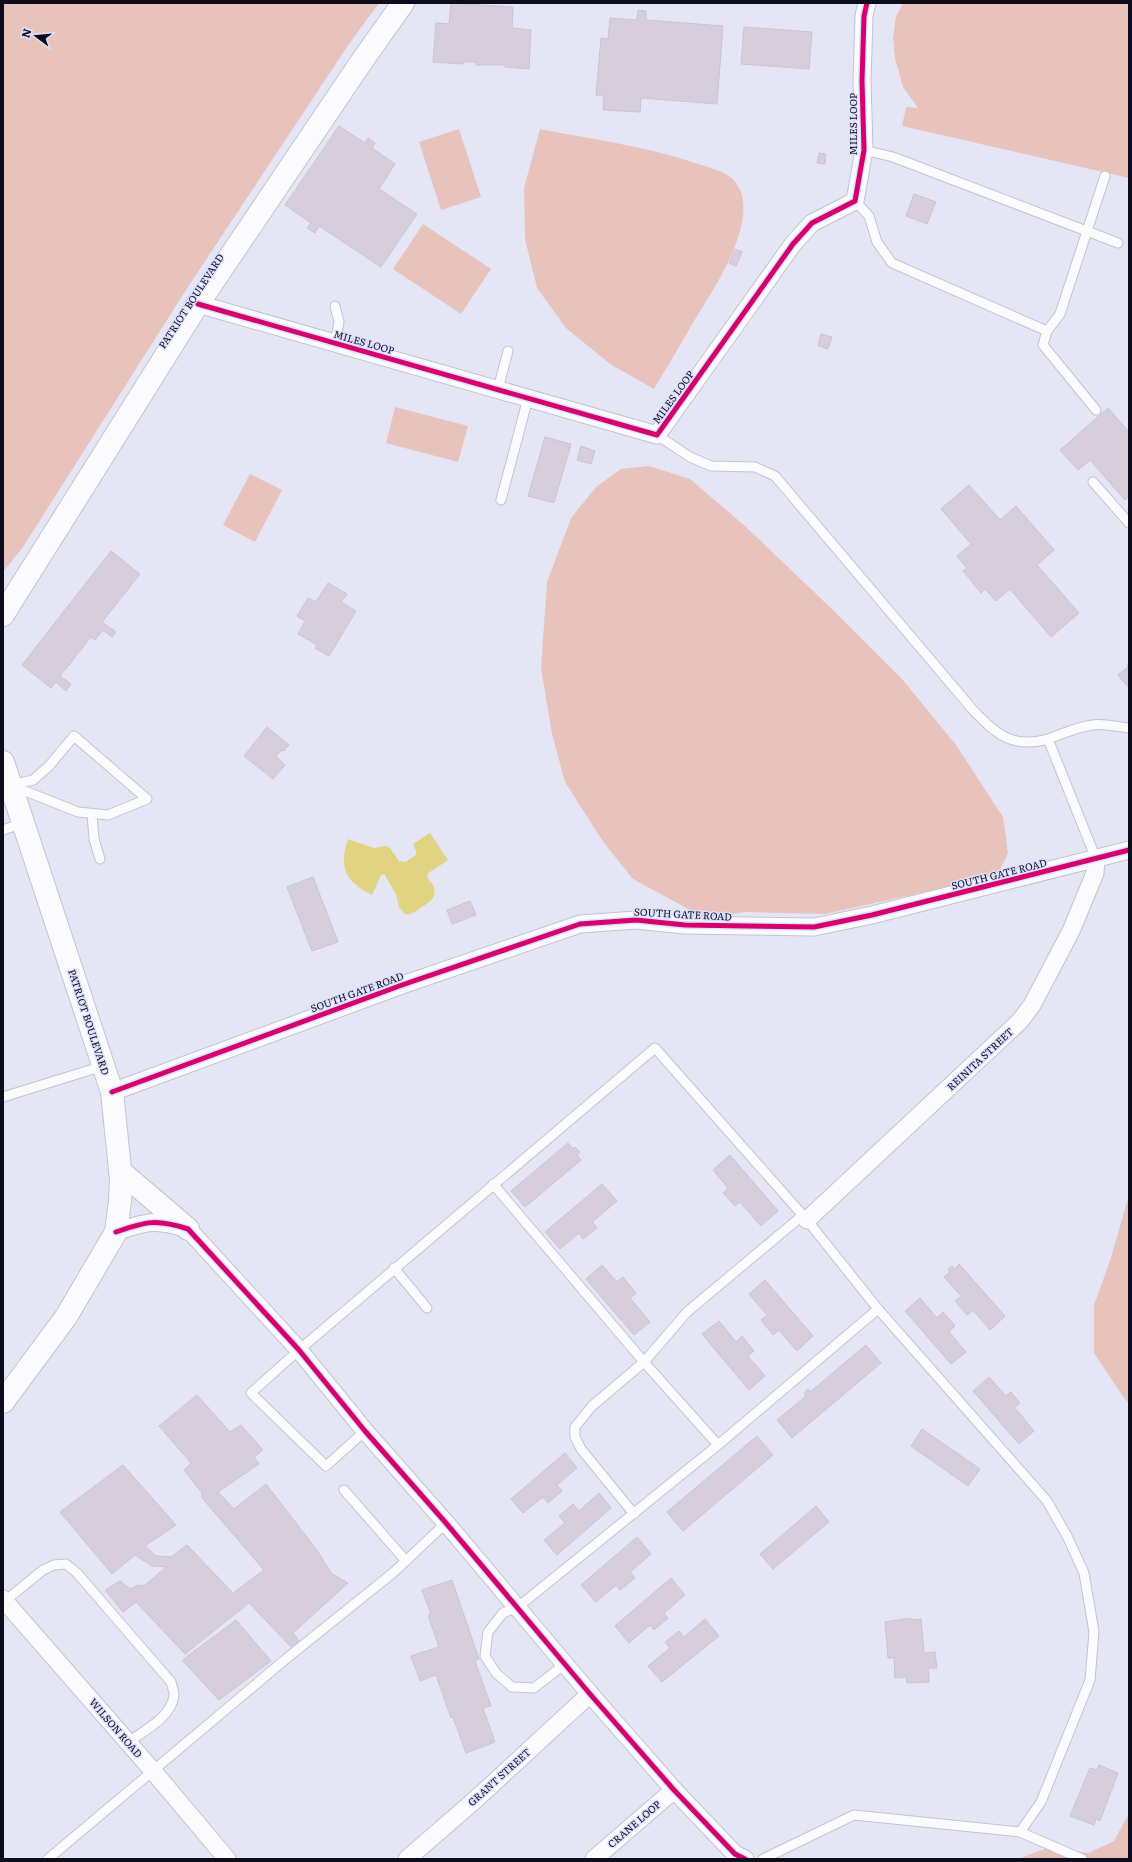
<svg xmlns="http://www.w3.org/2000/svg" width="1132" height="1862" viewBox="0 0 1132 1862" font-family="Literata,serif">
<style>
.green{fill:#e7c3bb}
.water{fill:#e0d483}
.building{fill:#d6cedb;stroke:#cbc3d0}
.lines{fill:none;stroke-linecap:round;stroke-linejoin:round}
.lane-casing{stroke:#c1c3d3;stroke-width:11}
.street-casing{stroke:#c1c3d3;stroke-width:19}
.secondary-casing{stroke:#c1c3d3;stroke-width:24}
.lane{stroke:#fbfbfe;stroke-width:9}
.street{stroke:#fbfbfe;stroke-width:17}
.secondary{stroke:#fbfbfe;stroke-width:22}
.cycleway-casing{stroke:#dde0fd;stroke-width:8}
.cycleway{stroke:#d6006c;stroke-width:5}
.labels{text-anchor:middle;stroke-width:3;stroke-linejoin:round;paint-order:stroke}
.street-label{font-size:10px;fill:#0c0c1c;stroke:#dde0fd}
</style>
<rect width="100%" height="100%" fill="#e4e6f6"/>
<g class="green">
<polygon points="3,3 379,3 349,44 186,290 23,547 3,572"/>
<polygon points="903,3 1129,3 1129,178 902,126 906,107 918,108 903,87 895,58 893,38 896,17"/>
<polygon points="459,129 481,197 441,210 419,142"/>
<path d="M540,129C592,139 645,146 695,163C705,166 720,170 729,176C770,207 713,290 694,321C681,344 667,367 654,389L610,364L566,328L537,288L525,239L524,188Z"/>
<polygon points="423,224 491,269 461,314 393,269"/>
<polygon points="395,407 468,426 458,462 386,443"/>
<polygon points="649,466 690,479 746,527 834,611 902,679 956,745 1003,817 1008,853 997,876 825,914 747,912 703,917 633,879 604,843 565,782 552,734 541,668 547,582 571,518 596,487 621,469"/>
<polygon points="250,474 282,490 255,542 223,525"/>
<polygon points="1129,1195 1129,1403 1124,1398 1094,1353 1094,1305 1110,1261"/>
<polygon points="1129,1813 1129,1859 1018,1859 1047,1848 1088,1853 1114,1841"/>
</g>
<path class="water" d="M430,833L448,860L427,874C427,879 431,881 433,885C439,898 428,903 419,909C414,912 412,915 405,914L399,907L396,894L384,874L381,875L372,895C346,882 338,868 348,839L374,848L385,846L390,848L399,861L405,862L416,855V851L413,844Z"/>
<g class="building">
<polygon points="451,3 513,7 512,28 531,30 529,69 505,67 505,65 476,65 476,62 463,62 463,64 433,62 436,23 449,24"/>
<polygon points="638,10 646,11 646,20 723,26 717,104 641,98 640,112 603,110 604,96 596,95 601,38 608,39 610,18 637,20"/>
<polygon points="744,27 812,32 809,69 741,64"/>
<polygon points="339,126 365,143 368,138 375,143 372,148 395,164 379,189 417,214 381,267 319,226 315,233 307,228 311,223 285,205"/>
<polygon points="819,153 826,154 825,164 817,163"/>
<polygon points="914,194 936,202 927,224 906,216"/>
<polygon points="735,249 742,252 736,266 729,263"/>
<polygon points="821,334 832,337 828,349 818,346"/>
<polygon points="1108,408 1129,432 1129,496 1125,500 1090,460 1078,470 1060,450"/>
<polygon points="545,437 571,444 554,503 528,496"/>
<polygon points="581,446 595,451 591,464 577,460"/>
<polygon points="969,485 1000,520 1016,506 1054,550 1037,565 1079,613 1051,637 1010,589 996,601 985,589 981,593 963,571 967,568 957,556 971,544 941,509"/>
<polygon points="111,551 140,574 102,622 116,632 112,637 103,630 95,640 91,637 60,676 71,684 66,691 56,682 51,688 22,665"/>
<polygon points="328,583 347,594 341,602 356,611 329,656 315,648 317,645 298,634 305,621 297,616 308,598 316,602"/>
<polygon points="1129,663 1129,688 1118,675 1128,667 1127,665"/>
<polygon points="267,727 289,745 284,751 282,750 276,756 285,765 273,779 244,756"/>
<polygon points="313,877 338,942 312,951 287,887"/>
<polygon points="470,901 476,915 452,924 447,910"/>
<polygon points="568,1143 573,1149 575,1147 580,1152 577,1155 581,1160 525,1207 511,1191"/>
<polygon points="730,1155 778,1211 761,1226 740,1202 735,1206 723,1193 728,1188 713,1170"/>
<polygon points="602,1184 617,1201 592,1222 597,1228 583,1239 579,1233 560,1249 545,1232"/>
<polygon points="959,1264 1005,1316 990,1330 973,1310 967,1315 955,1301 961,1296 944,1277 950,1272 948,1269 952,1266 955,1269"/>
<polygon points="602,1265 617,1282 623,1277 636,1293 630,1298 650,1322 634,1335 586,1279"/>
<polygon points="765,1280 813,1336 797,1351 779,1330 773,1335 761,1320 767,1315 749,1294"/>
<polygon points="920,1298 937,1318 943,1312 955,1326 949,1332 966,1352 951,1364 905,1311"/>
<polygon points="719,1321 736,1342 742,1336 754,1351 748,1356 765,1376 749,1390 702,1334"/>
<polygon points="866,1345 881,1363 792,1438 777,1420 806,1396 804,1393 808,1389 810,1392"/>
<polygon points="989,1377 1006,1396 1011,1392 1020,1403 1015,1408 1034,1431 1019,1444 973,1391"/>
<polygon points="197,1395 230,1432 241,1425 263,1450 254,1457 259,1464 218,1492 234,1509 266,1484 316,1549 332,1574 348,1583 293,1633 299,1641 291,1647 249,1603 185,1654 136,1602 123,1612 105,1590 120,1581 130,1589 138,1585 144,1586 166,1567 152,1566 135,1555 112,1574 60,1512 123,1465 176,1525 145,1546 156,1556 171,1557 187,1545 233,1593 264,1570 202,1498 202,1493 184,1470 191,1463 159,1426"/>
<polygon points="922,1429 980,1469 968,1486 911,1446"/>
<polygon points="757,1436 773,1455 683,1531 667,1512"/>
<polygon points="565,1453 577,1468 557,1485 562,1491 548,1503 543,1497 523,1513 511,1499"/>
<polygon points="599,1493 611,1508 557,1555 544,1540 565,1523 559,1516 573,1504 579,1511"/>
<polygon points="816,1506 829,1522 773,1569 760,1554"/>
<polygon points="637,1537 651,1554 630,1572 635,1578 620,1590 616,1585 596,1602 581,1585"/>
<polygon points="671,1578 685,1595 664,1613 668,1618 654,1630 650,1625 629,1643 615,1626"/>
<polygon points="452,1580 479,1659 475,1661 491,1706 483,1708 495,1742 466,1753 453,1717 451,1718 436,1675 420,1681 411,1656 439,1647 428,1615 431,1614 422,1590"/>
<polygon points="911,1618 911,1620 921,1619 924,1653 935,1652 937,1668 928,1668 929,1682 907,1683 906,1677 895,1678 894,1658 888,1658 885,1622"/>
<polygon points="705,1619 719,1636 662,1682 648,1666 670,1648 665,1642 679,1631 684,1637"/>
<polygon points="236,1620 271,1661 219,1700 183,1661 185,1658"/>
<polygon points="1099,1765 1118,1773 1100,1821 1096,1819 1094,1825 1070,1816 1090,1768 1097,1770"/>
</g>
<g class="lines">
<defs>
<g id="lane">
<polyline points="864,150 893,157 1118,243"/>
<polyline points="855,201 869,216 877,242 892,263 1047,331"/>
<polyline points="335,343 339,322 335,306"/>
<polyline points="498,389 508,351"/>
<polyline points="1096,410 1043,345 1047,331 1060,314 1105,176"/>
<path d="M657,435L690,457L711,466L755,467L775,476L973,710C996,734 1012,749 1048,739C1062,734 1077,727 1092,725C1103,723 1117,727 1129,728"/>
<polyline points="1093,482 1129,523"/>
<polyline points="501,500 528,398"/>
<polygon points="74,736 147,799 108,815 78,812 10,785 33,780 49,766"/>
<polyline points="1048,739 1096,859"/>
<polyline points="92,814 94,839 100,859"/>
<polyline points="3,830 23,823"/>
<polyline points="3,1097 103,1066"/>
<polyline points="493,1184 644,1362 718,1445"/>
<polyline points="394,1268 427,1308"/>
<polyline points="365,1431 326,1466 251,1393 299,1350 655,1048 807,1220 878,1309 1047,1501 1067,1536 1084,1573 1094,1632 1090,1680 1041,1802 1020,1832 854,1815 763,1859"/>
<polyline points="344,1490 406,1561"/>
<polyline points="634,1514 581,1449 575,1437 575,1427 592,1406 644,1362 687,1312 803,1215"/>
<path d="M5,1601L43,1570L54,1565L66,1564L77,1573L171,1682C172,1686 174,1691 174,1695C172,1717 144,1731 128,1742"/>
<polyline points="565,1664 534,1688 512,1687 496,1673 485,1656 488,1632 503,1613 518,1607 718,1445 878,1309"/>
<polyline points="1020,1832 1082,1859"/>
<polyline points="48,1859 287,1658 394,1572 446,1523"/>
</g>
<g id="street">
<polyline points="198,304 657,435 793,244 812,223 855,201 864,150 862,81 864,16 867,3"/>
<polyline points="112,1092 402,985 580,924 636,920 685,925 814,927 872,915 1129,850"/>
<polyline points="807,1220 1020,1021 1032,1005 1071,931 1095,873 1096,859"/>
<path d="M116,1232C147,1221 157,1219 188,1229L299,1350L365,1431L446,1523L590,1694L674,1790L735,1854L745,1859"/>
<polyline points="3,1599 153,1771 227,1859"/>
<polyline points="407,1859 475,1800 590,1694"/>
<polyline points="594,1859 674,1790"/>
</g>
<g id="secondary">
<polyline points="3,615 198,304 362,61 403,3"/>
<polyline points="3,762 112,1092 121,1179 120,1201 116,1232 66,1317 3,1402"/>
<polyline points="120,1171 188,1229"/>
</g>
</defs>
<use href="#lane" class="lane-casing"/>
<use href="#street" class="street-casing"/>
<use href="#secondary" class="secondary-casing"/>
<use href="#lane" class="lane"/>
<use href="#street" class="street"/>
<use href="#secondary" class="secondary"/>
<defs>
<g id="cycleway">
<polyline points="198,304 657,435 793,244 812,223 855,201 864,150 862,81 864,16 867,3"/>
<polyline points="112,1092 402,985 580,924 636,920 685,925 814,927 872,915 1129,850"/>
<path d="M116,1232C147,1221 157,1219 188,1229L299,1350L365,1431L446,1523L590,1694L674,1790L735,1854L745,1859"/>
</g>
</defs>
<use href="#cycleway" class="cycleway-casing"/>
<use href="#cycleway" class="cycleway"/>
</g>
<g class="labels">
<g class="street-label">
<text transform="translate(853 124) rotate(-90)" y="4">MILES LOOP</text>
<text transform="translate(191 301) rotate(-57)" y="4">PATRIOT BOULEVARD</text>
<text transform="translate(364 342) rotate(16)" y="4">MILES LOOP</text>
<text transform="translate(673 397) rotate(-54)" y="4">MILES LOOP</text>
<text transform="translate(999 874) rotate(-14)" y="4">SOUTH GATE ROAD</text>
<text transform="translate(683 914) rotate(3)" y="4">SOUTH GATE ROAD</text>
<text transform="translate(357 992) rotate(-20)" y="4">SOUTH GATE ROAD</text>
<text transform="translate(89 1022) rotate(72)" y="4">PATRIOT BOULEVARD</text>
<text transform="translate(980 1059) rotate(-43)" y="4">REINITA STREET</text>
<text transform="translate(116 1728) rotate(49)" y="4">WILSON ROAD</text>
<text transform="translate(499 1777) rotate(-42)" y="4">GRANT STREET</text>
<text transform="translate(634 1824) rotate(-41)" y="4">CRANE LOOP</text>
</g>
</g>
<rect width="1132" height="1862" fill="none" stroke="#0c0c1c" stroke-width="8"/>
<g transform="translate(36 36) rotate(286)" stroke="#dde0fd" stroke-width="3" paint-order="stroke">
<path d="M0-3L7 15L0 10L-7 15Z" fill="#0c0c1c"/>
<text y="-6" font-size="11" font-weight="bold" text-anchor="middle" fill="#0c0c1c">N</text>
</g>
</svg>
